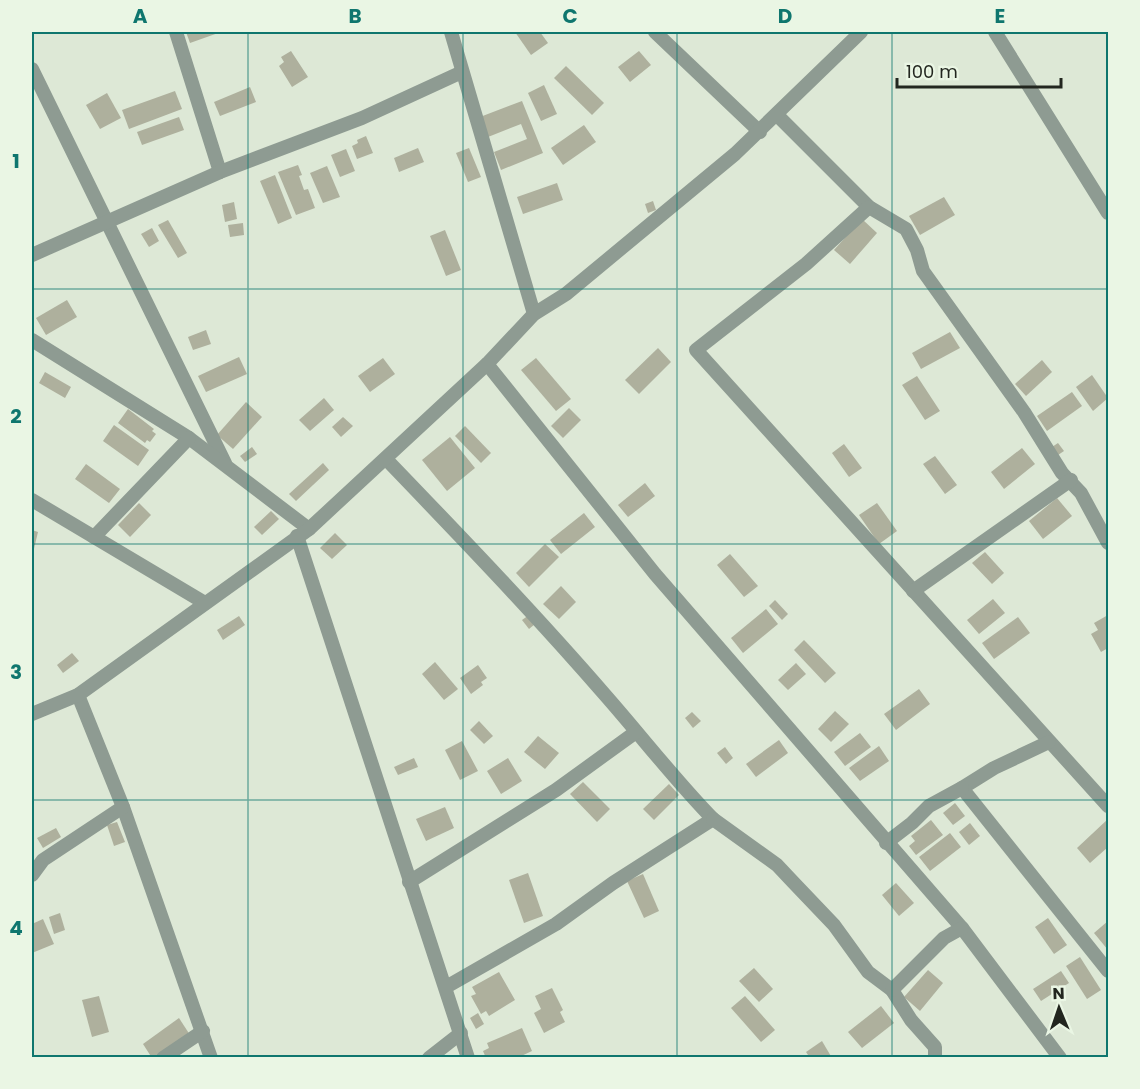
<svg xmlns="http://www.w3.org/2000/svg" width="1140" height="1089" viewBox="0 0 1140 1089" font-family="Poppins,sans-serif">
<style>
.building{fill:#aeb09d}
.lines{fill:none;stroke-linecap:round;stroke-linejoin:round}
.minor{stroke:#8e9b92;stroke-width:14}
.grid{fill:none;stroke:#0f766e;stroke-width:1.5;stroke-opacity:0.55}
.neatline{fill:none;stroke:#0f766e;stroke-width:2}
.grid-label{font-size:20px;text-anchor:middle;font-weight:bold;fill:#0f766e}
</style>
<rect width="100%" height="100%" fill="#dde8d6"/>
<g class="building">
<polygon points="186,32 221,32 190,43"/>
<polygon points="515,32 540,32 548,43 531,55"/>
<polygon points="291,51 308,77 292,87 279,66 284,62 281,57"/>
<polygon points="639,51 651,65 630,82 618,67"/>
<polygon points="566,66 604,103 592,115 554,78"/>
<polygon points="544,85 557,114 541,121 528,93"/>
<polygon points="250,87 256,102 220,116 214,102"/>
<polygon points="175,91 182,109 129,129 122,110"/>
<polygon points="107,93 121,118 100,129 86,105"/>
<polygon points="522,101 543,153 501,170 494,152 527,139 521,124 488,137 480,117"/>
<polygon points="179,117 184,130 142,145 137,132"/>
<polygon points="584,125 596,142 563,165 551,148"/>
<polygon points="366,136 373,153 357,159 352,146 358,143 357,140"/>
<polygon points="418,148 424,162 399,172 394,158"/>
<polygon points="469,148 481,177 468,182 456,153"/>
<polygon points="346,149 355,171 340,177 331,155"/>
<polygon points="298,165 302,175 299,176 304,190 308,189 315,208 296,215 278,172"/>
<polygon points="327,166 340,197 323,203 310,173"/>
<polygon points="275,175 292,218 278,224 260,181"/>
<polygon points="557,183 563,200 523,214 517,197"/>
<polygon points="944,197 955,215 920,235 909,216"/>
<polygon points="653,201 656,210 648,213 645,204"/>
<polygon points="234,202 237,219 225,222 222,205"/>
<polygon points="862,219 877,233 850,264 834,250"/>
<polygon points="168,220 187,253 178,258 158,225"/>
<polygon points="243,223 244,235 230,237 228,225"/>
<polygon points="152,228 159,241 149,247 141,234"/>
<polygon points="445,230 461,270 446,276 430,236"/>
<polygon points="67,300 77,317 46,335 36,318"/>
<polygon points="206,330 211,344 193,350 188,337"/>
<polygon points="950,332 960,348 921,369 912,353"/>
<polygon points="658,348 671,362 639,394 625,380"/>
<polygon points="239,357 247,374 206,392 198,376"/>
<polygon points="383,358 395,374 370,392 358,376"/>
<polygon points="536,358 571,399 556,411 521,370"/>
<polygon points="1042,360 1052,372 1026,396 1015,384"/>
<polygon points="45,372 71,387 65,398 39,383"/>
<polygon points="1092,375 1108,398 1093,411 1076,387"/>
<polygon points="917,376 940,411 925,420 902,385"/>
<polygon points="1072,392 1082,406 1047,431 1037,416"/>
<polygon points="324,398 334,410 310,431 299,420"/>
<polygon points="246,402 262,417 233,449 217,435"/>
<polygon points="569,408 581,420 563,438 551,426"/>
<polygon points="128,409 154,429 152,431 156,434 150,442 147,440 145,443 118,423"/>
<polygon points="343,417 353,426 341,437 332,427"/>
<polygon points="114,425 149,450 138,466 103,441"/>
<polygon points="465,426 491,453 481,463 455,436"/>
<polygon points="450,437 475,468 447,491 422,460"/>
<polygon points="1058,443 1064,451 1058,455 1052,447"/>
<polygon points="844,444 862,468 849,477 832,453"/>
<polygon points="252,447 257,454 245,462 240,456"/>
<polygon points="1022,448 1035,464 1004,489 991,472"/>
<polygon points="935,456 957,485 945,494 923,464"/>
<polygon points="323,463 329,470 296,501 289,494"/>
<polygon points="86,464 120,489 109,503 75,479"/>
<polygon points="645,483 655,496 628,517 618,505"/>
<polygon points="1057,498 1072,516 1043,539 1029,521"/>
<polygon points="139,503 151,515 130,537 118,525"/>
<polygon points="877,503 897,531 879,544 859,515"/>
<polygon points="271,511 279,519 262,535 254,527"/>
<polygon points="584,513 595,527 561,554 550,540"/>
<polygon points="32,530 38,532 32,557"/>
<polygon points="335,533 347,545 332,559 320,548"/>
<polygon points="545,544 559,557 529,587 516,573"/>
<polygon points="985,552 1004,573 992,584 972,563"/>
<polygon points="730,554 758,586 744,597 717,565"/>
<polygon points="561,586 576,602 559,619 543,604"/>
<polygon points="993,599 1005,613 979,634 967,620"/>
<polygon points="775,600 788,614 782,620 769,606"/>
<polygon points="766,609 778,624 743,653 731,638"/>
<polygon points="529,615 535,624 529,629 522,620"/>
<polygon points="1108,615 1108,648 1101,652 1091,634 1098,630 1094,623"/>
<polygon points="239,616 245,625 223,640 217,630"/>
<polygon points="1018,617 1030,633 994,659 982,643"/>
<polygon points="804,640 836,673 825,683 794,650"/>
<polygon points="72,653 79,661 63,673 57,665"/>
<polygon points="435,662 458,689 444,700 422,674"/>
<polygon points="796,663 806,674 788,690 778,680"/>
<polygon points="478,665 487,678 481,682 483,685 471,694 460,678"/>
<polygon points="919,689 930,704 896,730 884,714"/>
<polygon points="835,711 849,724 831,742 818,729"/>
<polygon points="692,712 701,721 693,728 685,718"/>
<polygon points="479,721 493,736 484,744 470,730"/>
<polygon points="860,733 871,747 845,766 834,752"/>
<polygon points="538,736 559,753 545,769 524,752"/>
<polygon points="779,740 788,753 756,777 746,764"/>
<polygon points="462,741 478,771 460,780 445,750"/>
<polygon points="879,746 889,761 860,781 849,768"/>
<polygon points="725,747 733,758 726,764 717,753"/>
<polygon points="414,758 418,767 398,775 394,767"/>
<polygon points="508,758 522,781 501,794 487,771"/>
<polygon points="583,782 610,809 597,822 570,794"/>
<polygon points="669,784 679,795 654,820 643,809"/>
<polygon points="955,803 965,816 953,825 943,813"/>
<polygon points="445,807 454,828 426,841 416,819"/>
<polygon points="1108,819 1108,847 1090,863 1077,848"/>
<polygon points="931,820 943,835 916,855 909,846 915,841 911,836"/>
<polygon points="117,822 125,842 114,846 107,825"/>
<polygon points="970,823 980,836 969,845 959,832"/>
<polygon points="56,828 61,837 43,848 37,838"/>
<polygon points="950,833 961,847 930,871 919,857"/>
<polygon points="528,873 543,916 524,923 509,880"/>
<polygon points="643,874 659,911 644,918 627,881"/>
<polygon points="896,883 914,903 899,916 882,895"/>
<polygon points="60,913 65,930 54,934 49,917"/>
<polygon points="1048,918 1067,945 1054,954 1035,927"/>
<polygon points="43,919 54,944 32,953 32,924"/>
<polygon points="1108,921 1108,950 1094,933"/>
<polygon points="1080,957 1101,990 1087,999 1066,966"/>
<polygon points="754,968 773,989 759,1002 739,981"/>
<polygon points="928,970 943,983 920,1011 904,997"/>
<polygon points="1061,971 1069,983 1041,1001 1033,989"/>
<polygon points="499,972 515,1000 489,1016 486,1011 481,1014 471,996 476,994 472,987"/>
<polygon points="552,988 563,1010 560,1012 565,1022 544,1033 534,1013 541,1009 535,996"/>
<polygon points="99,996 109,1032 92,1037 82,1000"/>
<polygon points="745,996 775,1030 761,1042 731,1008"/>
<polygon points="881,1006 894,1023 862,1048 848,1032"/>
<polygon points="478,1013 484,1024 476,1029 470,1018"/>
<polygon points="179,1018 190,1035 157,1058 152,1058 143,1044"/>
<polygon points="522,1028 532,1051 517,1058 486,1058 483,1051 489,1048 487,1043"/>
<polygon points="822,1041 832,1058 810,1058 806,1052"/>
</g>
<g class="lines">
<g class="minor">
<polyline points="176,32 220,172"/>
<polyline points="451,32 534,314"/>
<polyline points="655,32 760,132"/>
<polyline points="995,32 1108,213"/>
<polyline points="32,69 225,463"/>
<polyline points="777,115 869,207 906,229 917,250 923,271 1024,412 1062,473 1081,493 1108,543"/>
<polyline points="869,207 806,264 696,350 1108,806"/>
<polyline points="32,255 220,172 362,118 462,72"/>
<polyline points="32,340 189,438 309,529"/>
<polyline points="487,364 655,574 962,928 1060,1058"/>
<path d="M386,459C461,537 535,614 606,696C642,737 675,780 713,819L613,883L556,924L446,987"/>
<polyline points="32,500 205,603"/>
<polyline points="297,536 468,1058"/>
<polyline points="94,537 189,438"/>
<polyline points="913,591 1071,480"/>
<polyline points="78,695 123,807 211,1058"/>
<polyline points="32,714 78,695 309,529 487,364 534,314 566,294 735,154 861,32"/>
<polyline points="1049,742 994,768 962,788 1108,971"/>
<polyline points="713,819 777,865 793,882 834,925 868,972 892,990 911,1020 935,1047 935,1058"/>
<polyline points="886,843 912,823 929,806 962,788"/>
<polyline points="32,875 43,860 123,807"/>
<polyline points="409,882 556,790 636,732"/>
<polyline points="892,990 944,938 962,928"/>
<polyline points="163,1058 203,1031"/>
<polyline points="429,1058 461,1033"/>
</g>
</g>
<path class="grid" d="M248,32V1058M463,32V1058M677,32V1058M892,32V1058M32,289H1108M32,544H1108M32,800H1108"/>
<rect width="1140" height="1089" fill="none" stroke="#eaf6e4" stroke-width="66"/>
<g transform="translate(1059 1008) rotate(358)" stroke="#eaf6e4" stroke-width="4.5" paint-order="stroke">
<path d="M0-4.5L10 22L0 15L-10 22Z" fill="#22261f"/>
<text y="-9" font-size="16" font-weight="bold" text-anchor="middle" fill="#22261f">N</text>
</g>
<path d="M897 78v9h164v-9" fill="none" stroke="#22261f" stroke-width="3"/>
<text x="906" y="78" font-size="18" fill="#22261f" stroke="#eaf6e4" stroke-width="4.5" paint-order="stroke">100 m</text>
<rect x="33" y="33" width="1074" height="1023" class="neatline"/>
<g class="grid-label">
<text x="140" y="23">A</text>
<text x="355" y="23">B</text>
<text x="570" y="23">C</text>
<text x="785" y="23">D</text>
<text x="1000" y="23">E</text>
<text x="16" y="168">1</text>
<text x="16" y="423">2</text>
<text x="16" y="679">3</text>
<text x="16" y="935">4</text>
</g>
</svg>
